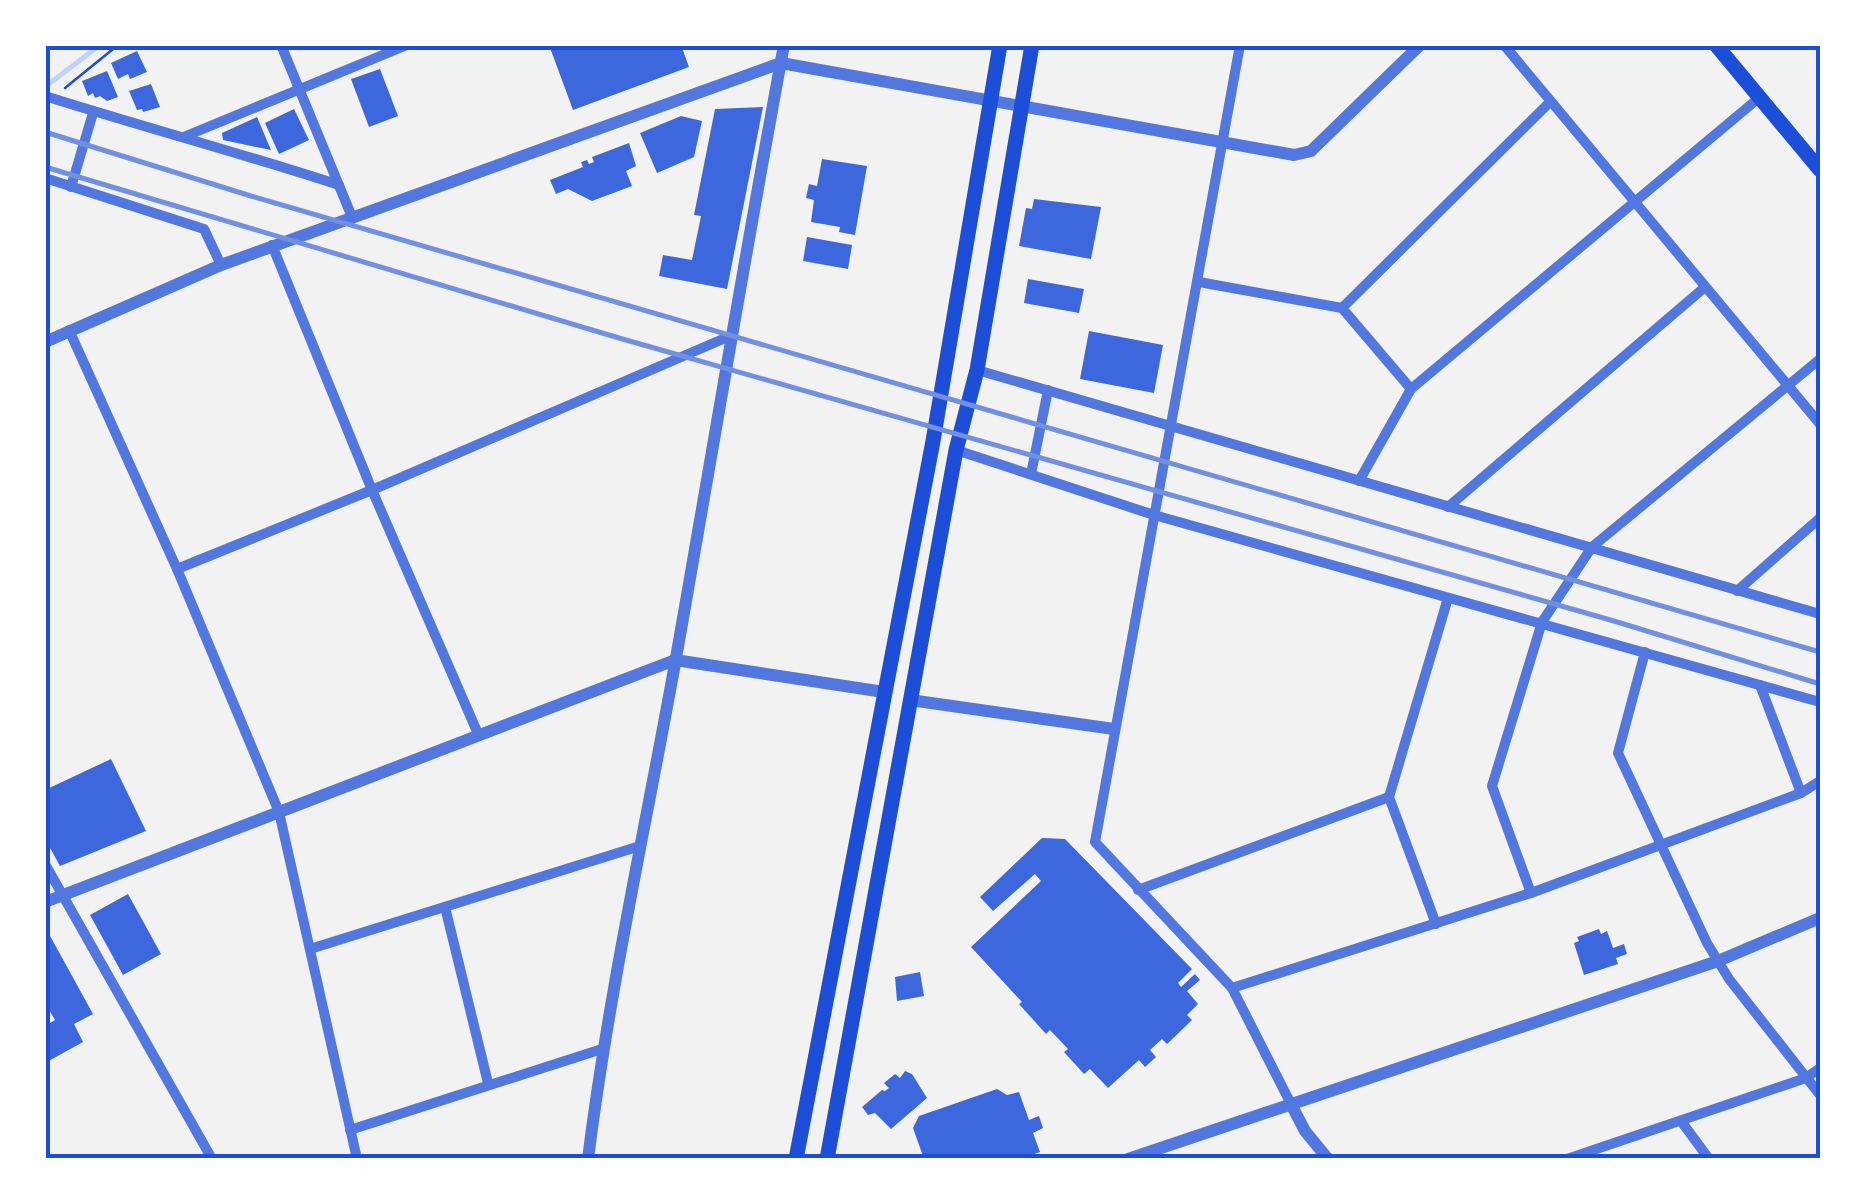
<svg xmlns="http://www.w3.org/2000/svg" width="1865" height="1204" viewBox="0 0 1865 1204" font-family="Ubuntu,sans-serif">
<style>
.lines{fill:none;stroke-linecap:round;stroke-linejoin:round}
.stream{stroke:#bfd3fe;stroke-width:5}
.building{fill:#3d67dc}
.path{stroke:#1d4ed8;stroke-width:2.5}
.minor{stroke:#5277de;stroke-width:10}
.tertiary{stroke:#5277de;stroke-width:12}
.primary{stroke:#1d4ed8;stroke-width:15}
.trunk{stroke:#1d4ed8;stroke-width:15}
.rail{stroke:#7290e2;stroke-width:5}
.neatline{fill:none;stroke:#1d4ed8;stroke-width:4}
</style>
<rect width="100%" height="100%" fill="#f2f2f2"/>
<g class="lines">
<polyline class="stream" points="50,83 100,45"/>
</g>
<g class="building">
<polygon points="549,45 681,45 689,67 573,110"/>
<polygon points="137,51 147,72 130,79 128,74 118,79 111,63"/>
<polygon points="380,69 398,116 369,127 351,79"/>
<polygon points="107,71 118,97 107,101 100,96 95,98 93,93 88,96 82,81"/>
<polygon points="151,84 160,107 143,112 142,109 137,110 129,91"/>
<polygon points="763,107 727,289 659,276 663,255 692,260 701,216 694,215 715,109"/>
<polygon points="294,109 309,140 279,154 265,123"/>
<polygon points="681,116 702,121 694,157 657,173 640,133"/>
<polygon points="257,117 271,150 223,140 222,133"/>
<polygon points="629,143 636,166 626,171 632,186 592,201 568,189 556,194 550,180 583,167 581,162 587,160 589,164 594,162 592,157"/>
<polygon points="822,159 867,166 855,235 839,232 840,227 811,222 814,200 806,198 809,184 817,186"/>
<polygon points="1034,199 1101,207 1091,259 1019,246 1026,208 1032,209"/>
<polygon points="807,237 852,245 848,269 803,261"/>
<polygon points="1028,279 1084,289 1079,313 1024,303"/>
<polygon points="1089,331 1163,345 1154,393 1080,379"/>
<polygon points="111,759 146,831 60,866 45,839 45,790"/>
<polygon points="1042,838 1065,839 1192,969 1178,983 1181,987 1195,974 1200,980 1187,991 1198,1004 1187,1015 1192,1020 1167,1044 1162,1039 1150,1050 1156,1057 1145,1067 1139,1060 1108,1088 1090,1069 1084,1074 1064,1052 1068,1049 1050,1030 1046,1034 1019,1004 1022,1002 971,947 1041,881 1035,874 993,911 980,897"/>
<polygon points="128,894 161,954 123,975 90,915"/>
<polygon points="1599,929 1601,934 1607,931 1613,948 1624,944 1627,954 1616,958 1618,964 1584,975 1574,943 1579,941 1577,937"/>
<polygon points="49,934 93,1014 74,1024 83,1042 45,1063 45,1026 55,1020 45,1003 45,937"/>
<polygon points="920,972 924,996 897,1001 895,977"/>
<polygon points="905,1071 912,1074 927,1098 891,1129 875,1113 868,1115 862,1107 882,1090 885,1091 889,1088 884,1083 895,1074 900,1078"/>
<polygon points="997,1089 1007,1095 1019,1092 1029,1120 1039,1116 1043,1128 1033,1133 1040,1152 1021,1159 924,1159 913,1128 919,1116"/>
</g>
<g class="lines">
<polyline class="path" points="65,88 118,45"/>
<g class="minor">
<polyline points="281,45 352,217"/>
<polyline points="1240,45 1095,842 1232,988 1292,1106"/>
<polyline points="1504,45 1820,424"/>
<path d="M45,96C143,127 241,153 339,185"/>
<polyline points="186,136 407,45"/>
<polyline points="45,178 204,229 221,265"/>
<polyline points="71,187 93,113"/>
<polyline points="272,245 372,490 479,736"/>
<polyline points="1199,282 1342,308 1411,389"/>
<polyline points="1342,308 1550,102"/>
<polyline points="69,330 177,569 279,812 357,1159"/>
<polyline points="977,370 1820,614"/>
<polyline points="956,450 1154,515 1820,702"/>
<polyline points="1031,474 1048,390"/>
<polyline points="1359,481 1411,389 1760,97"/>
<polyline points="1448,507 1705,287"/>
<polyline points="177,569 372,490 730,336"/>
<polyline points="1737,591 1820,518"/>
<polyline points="1645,652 1618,753 1707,943 1729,979 1820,1095"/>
<polyline points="1760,685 1801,793"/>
<polyline points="45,864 212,1159"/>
<polyline points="1138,890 1389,797"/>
<polyline points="1531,893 1492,786 1542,622 1592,547 1820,359"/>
<polyline points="445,907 488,1083"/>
<polyline points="1436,924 1389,797 1448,598"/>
<polyline points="310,949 640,846"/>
<polyline points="1232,988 1531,893 1801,793 1820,781"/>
<polyline points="1681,1121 1709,1159"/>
<polyline points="350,1130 602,1049"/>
<polyline points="1567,1159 1806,1078 1820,1068"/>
</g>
<g class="tertiary">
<polyline points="45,342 221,265 781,63 1294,155 1311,151 1420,45"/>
<polyline points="910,700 1114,729"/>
<polyline points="45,902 675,660 884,692"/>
<polyline points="1292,1106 1305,1131 1328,1159"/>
<path d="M588,1159C609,991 646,825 676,658C712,454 746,249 784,45"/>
<polyline points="1128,1159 1718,961 1820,918"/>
</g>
<polyline class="primary" points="1716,45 1820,170"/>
<g class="trunk">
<polyline points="796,1159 933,441 1000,45"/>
<polyline points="827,1159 956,450 977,370 1032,45"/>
</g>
<g class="rail">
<polyline points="45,132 251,196 1820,652"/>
<polyline points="45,167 619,338 1614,621 1820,684"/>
</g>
</g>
<rect width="1865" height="1204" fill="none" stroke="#ffffff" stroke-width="95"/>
<rect x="48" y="48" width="1770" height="1108" class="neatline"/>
</svg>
